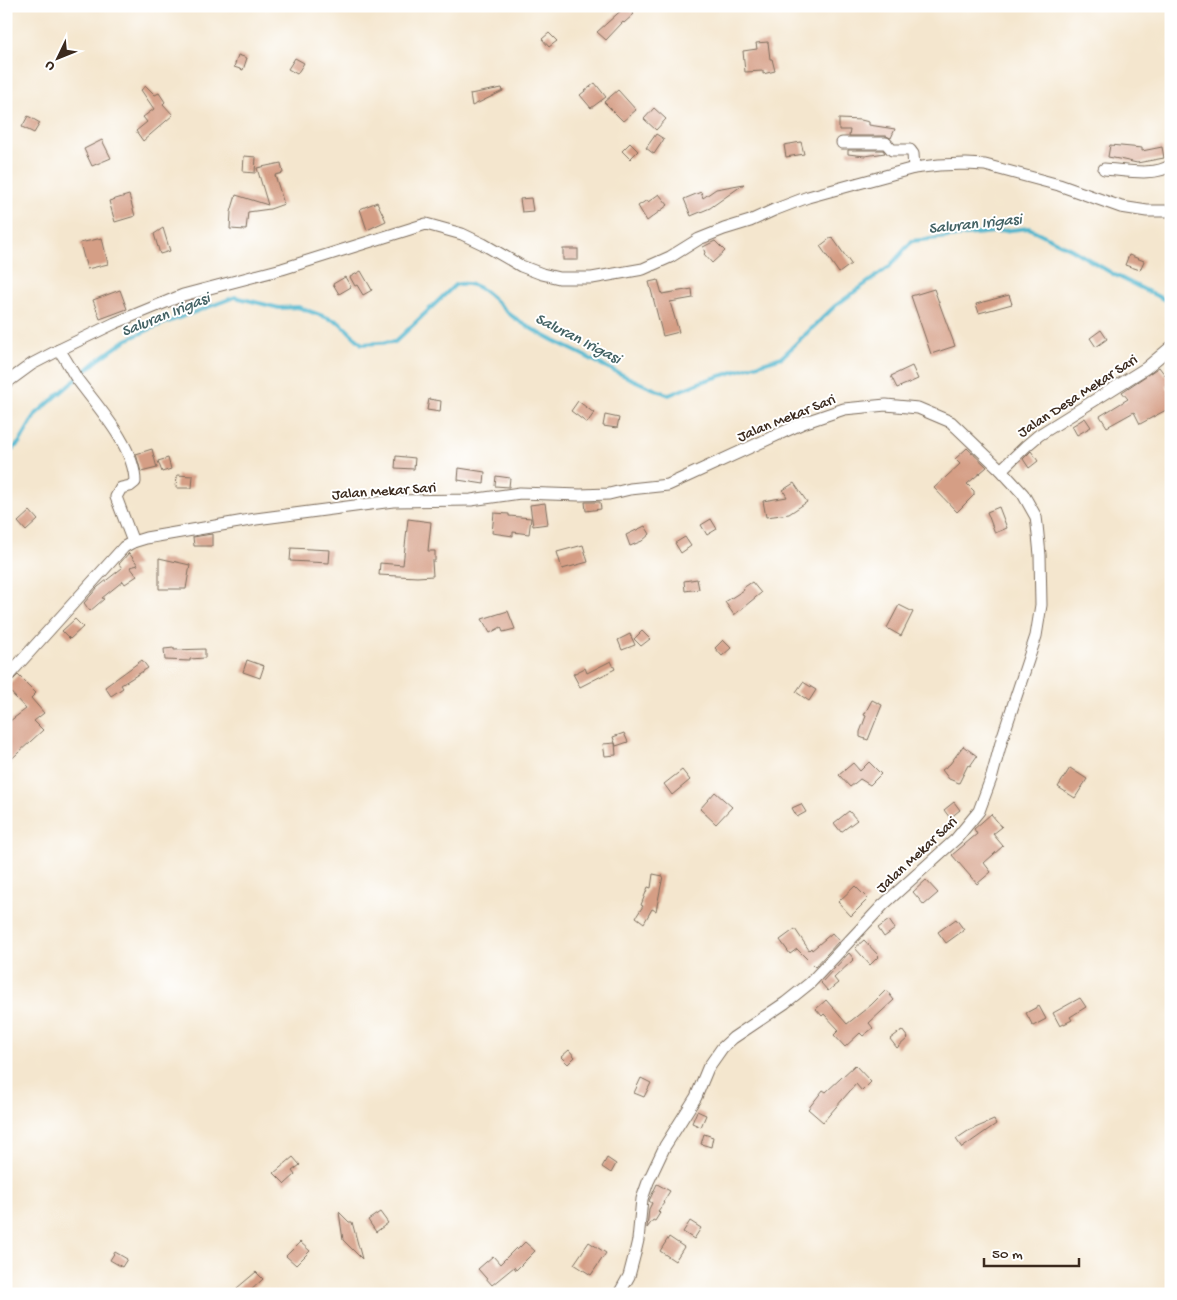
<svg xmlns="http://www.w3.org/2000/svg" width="1177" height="1300" viewBox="0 0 1177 1300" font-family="'Gochi Hand',sans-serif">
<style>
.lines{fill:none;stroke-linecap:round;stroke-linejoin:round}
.stream{stroke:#4eb5cd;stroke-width:4}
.building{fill:#d59e85}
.minor-casing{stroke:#7c6c5c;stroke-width:13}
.minor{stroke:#fff;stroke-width:11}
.labels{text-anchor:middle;stroke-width:4;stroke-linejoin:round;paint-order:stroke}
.street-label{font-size:15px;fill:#3b2a1e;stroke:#fff}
.water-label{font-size:16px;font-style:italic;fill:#436264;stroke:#fff}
</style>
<rect width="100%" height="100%" fill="#fff"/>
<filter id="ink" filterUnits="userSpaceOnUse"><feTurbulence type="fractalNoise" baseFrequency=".02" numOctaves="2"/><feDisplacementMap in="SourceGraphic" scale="10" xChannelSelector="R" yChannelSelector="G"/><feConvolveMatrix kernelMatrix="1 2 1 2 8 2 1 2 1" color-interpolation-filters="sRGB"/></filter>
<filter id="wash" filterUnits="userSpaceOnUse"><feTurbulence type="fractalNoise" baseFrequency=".0096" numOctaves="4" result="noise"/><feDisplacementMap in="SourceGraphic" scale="20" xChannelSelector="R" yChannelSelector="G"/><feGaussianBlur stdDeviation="1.12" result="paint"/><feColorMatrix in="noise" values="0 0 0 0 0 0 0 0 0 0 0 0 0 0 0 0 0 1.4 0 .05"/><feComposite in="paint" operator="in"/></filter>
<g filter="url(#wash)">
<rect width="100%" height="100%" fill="#f4e6ce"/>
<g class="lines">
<path class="stream" d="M6,455L19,443L36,414L98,360L126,340L155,327L235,297L279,308L298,307L339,322L362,344L395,342L455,285C481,278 494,302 512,316C533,331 556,342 579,353C609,369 638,383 669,395L701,382L782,357L835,306L889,267L912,241L1029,228L1071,249L1115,275L1171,303"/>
</g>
<g id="blocks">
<g class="building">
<polygon points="626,6 634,14 624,23 623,22 606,40 597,32"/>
<polygon points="549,33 557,41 549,47 542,39"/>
<polygon points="768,42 770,59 772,59 775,71 763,74 763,71 745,72 743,51 757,49 756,43"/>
<polygon points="238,55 247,58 243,70 234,67"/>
<polygon points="295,58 304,63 297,74 288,69"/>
<polygon points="595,83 606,97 591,108 580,95"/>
<polygon points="146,86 155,95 159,93 165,102 163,104 173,115 143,141 136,131 147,122 143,117 154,109 141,90"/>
<polygon points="502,88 503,91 472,106 470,94"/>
<polygon points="618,90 636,110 623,121 604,102"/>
<polygon points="654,108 666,119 656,130 644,119"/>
<polygon points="28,116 40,123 34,133 22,127"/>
<polygon points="839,119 861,120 869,122 869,125 895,129 891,138 886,136 849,136 850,130 839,130"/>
<polygon points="656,134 664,139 654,154 646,148"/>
<polygon points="102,140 111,158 92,166 84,149"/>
<polygon points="801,142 804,154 786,157 784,145"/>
<polygon points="630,143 638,151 630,159 622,151"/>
<polygon points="1110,145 1142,148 1142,151 1162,147 1164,158 1137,163 1119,159 1108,157"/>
<polygon points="848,150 883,150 885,153 865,156 848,154"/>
<polygon points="244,156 256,157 255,173 243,172"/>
<polygon points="281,163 283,173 275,175 284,204 270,209 248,212 246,230 230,229 231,212 236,195 268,205 257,168"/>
<polygon points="744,184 710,208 691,216 684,199 701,192 703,198 716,189"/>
<polygon points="659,194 668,205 647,221 638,206 647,200 648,202"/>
<polygon points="129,195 135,216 115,222 109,201"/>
<polygon points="531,198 533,211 522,212 520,199"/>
<polygon points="377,202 386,221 367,230 360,209"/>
<polygon points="163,228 170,251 160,254 154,234"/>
<polygon points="832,237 851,264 839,273 820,246"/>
<polygon points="102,238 108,264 87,269 80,243"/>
<polygon points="715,241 725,251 712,263 704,254 705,253 703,247"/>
<rect x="563" y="249" width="15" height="11"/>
<polygon points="1129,255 1144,261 1140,270 1125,265"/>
<polygon points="361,271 372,290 363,295 357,285 355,286 350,277"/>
<polygon points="345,277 351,287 339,294 333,284"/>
<polygon points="658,280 662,294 692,289 693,298 670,302 679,332 663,336 649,282"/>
<polygon points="934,289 955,346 931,354 911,296"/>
<polygon points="120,290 127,309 100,319 93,300"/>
<polygon points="1009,295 1012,304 979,313 976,304"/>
<polygon points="193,300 196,306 179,312 176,306"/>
<polygon points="1101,330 1107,339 1096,347 1090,338"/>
<polygon points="912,366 918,379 897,388 891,376"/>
<polygon points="1159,367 1165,375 1171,371 1171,383 1165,386 1171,392 1171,406 1166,410 1140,424 1134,412 1107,427 1100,416 1128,399 1122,392"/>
<polygon points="429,399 441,401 440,412 427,410"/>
<polygon points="578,401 594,413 587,423 571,411"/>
<polygon points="605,415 619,418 617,428 603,426"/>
<polygon points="1085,418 1091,427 1077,435 1072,426"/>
<polygon points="967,448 987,467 967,484 974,491 974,495 957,512 934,488 960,464 955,459"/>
<polygon points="152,449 157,468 141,472 136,454"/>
<polygon points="1031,451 1038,461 1029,468 1023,459"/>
<polygon points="396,456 415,458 414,469 395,468"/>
<polygon points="168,458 171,469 162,472 158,461"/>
<polygon points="459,468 485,472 484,484 458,480"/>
<polygon points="177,475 193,476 192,488 176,488"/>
<polygon points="496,476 510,478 509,487 495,486"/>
<polygon points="794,483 807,502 789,514 766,517 763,501 787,497 783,490"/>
<polygon points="585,502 600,502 601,509 586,511"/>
<polygon points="545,503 548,524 533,526 530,505"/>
<polygon points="999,507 1007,528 995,533 987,512"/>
<polygon points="30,511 38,520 26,531 18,522"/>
<polygon points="494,513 509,514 509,516 531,518 529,534 513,532 513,536 492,533"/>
<polygon points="408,519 431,522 428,551 435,551 435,561 432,561 433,576 417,577 379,575 380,563 403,565"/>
<polygon points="711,519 717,529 707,535 701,525"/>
<polygon points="645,526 650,534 642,541 630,546 626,535"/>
<polygon points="212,534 212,546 194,546 193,537"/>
<polygon points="685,537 691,546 681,553 675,543"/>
<polygon points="583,545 588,562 562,569 557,552"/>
<polygon points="291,548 330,550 329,563 290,561"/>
<polygon points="129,553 138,565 130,567 137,576 125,584 123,581 102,598 104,599 90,611 84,603 98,587 122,568 119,564"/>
<polygon points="159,558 190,565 186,589 159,589"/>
<polygon points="697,579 699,589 685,591 684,581"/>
<polygon points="752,582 761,593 734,615 725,602 744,590 743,588"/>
<polygon points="899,605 913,612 901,636 887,628"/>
<polygon points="508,611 515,629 503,632 501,627 490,633 482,619"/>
<polygon points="75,619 83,627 70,639 62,631"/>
<polygon points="642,631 650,639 641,646 634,639"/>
<polygon points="630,634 635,645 622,650 618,640"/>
<polygon points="723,640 731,648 722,656 715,648"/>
<polygon points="174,648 174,650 205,649 205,658 190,659 190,661 165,660 164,649"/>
<polygon points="142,660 148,668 121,685 123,688 111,696 105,687"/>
<polygon points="247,660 264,666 260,678 243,672"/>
<polygon points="611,661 615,669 580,687 573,674 585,668 587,673"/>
<polygon points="18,675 36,693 31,698 44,713 34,721 43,730 6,764 6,724 26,709 6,687"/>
<polygon points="803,682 816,690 809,701 796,692"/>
<polygon points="872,700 882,705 868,740 860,737 860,732 866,716 864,715"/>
<polygon points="624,733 628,742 616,746 613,737"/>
<polygon points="615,743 616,755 605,756 603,744"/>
<polygon points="963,746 977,756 970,766 968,765 959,783 949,779 942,770 950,764"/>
<polygon points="869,762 881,774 870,785 860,779 850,787 839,775 853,763 860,771"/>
<polygon points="1070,768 1087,779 1075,798 1058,787"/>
<polygon points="682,770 690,780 672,795 664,784"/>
<polygon points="715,792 732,807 716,824 700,809"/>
<polygon points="954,802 960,810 950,818 944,810"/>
<polygon points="801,804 806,812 797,817 792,808"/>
<polygon points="849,811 857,820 841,832 834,823"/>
<polygon points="991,814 1002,827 993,834 1003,846 984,863 991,872 977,884 952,855 977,834 974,829"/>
<polygon points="653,874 663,876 656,911 652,909 644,923 636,917 643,906 641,905 648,887 651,888"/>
<polygon points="926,880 938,893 924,905 913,892"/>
<polygon points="855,886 868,899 851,916 838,902"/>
<polygon points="956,919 964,930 946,943 938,932"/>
<polygon points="889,920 895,929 884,937 878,928"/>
<polygon points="795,929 809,950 811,948 812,950 832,933 839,941 815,967 797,949 790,954 780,940"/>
<polygon points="864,940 879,956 870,965 855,948"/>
<polygon points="849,953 854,959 834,978 838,983 828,991 821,983"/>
<polygon points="886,990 894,1000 869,1023 873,1028 863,1036 860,1033 845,1047 834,1035 839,1030 824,1014 822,1016 816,1009 826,1000 847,1024 871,1005"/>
<polygon points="1080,998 1086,1007 1070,1017 1072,1020 1060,1026 1053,1013"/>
<polygon points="1039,1006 1046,1019 1033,1026 1026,1013"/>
<polygon points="902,1030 908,1038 897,1048 890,1039"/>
<polygon points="569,1050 575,1057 568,1064 561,1057"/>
<polygon points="855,1065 871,1082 862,1091 856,1084 823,1122 808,1109 823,1090 826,1092"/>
<polygon points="641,1078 651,1083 644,1097 634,1093"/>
<polygon points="697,1111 706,1115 701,1127 692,1123"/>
<polygon points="994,1120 996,1124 962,1148 956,1139 968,1131"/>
<polygon points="704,1134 713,1137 711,1147 701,1144"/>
<polygon points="293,1157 300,1165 292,1171 295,1175 285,1184 274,1173"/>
<polygon points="607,1158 616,1164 611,1173 602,1167"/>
<polygon points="657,1184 670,1191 663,1202 664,1203 658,1211 660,1213 655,1221 653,1220 647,1228 649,1209 652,1203 649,1201"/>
<polygon points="339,1212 349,1222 352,1222 362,1259 343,1240"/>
<polygon points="380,1212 388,1223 376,1232 368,1220"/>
<polygon points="690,1221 701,1228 694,1239 683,1232"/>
<polygon points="669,1237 684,1247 675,1261 660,1251"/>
<polygon points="300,1242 310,1251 296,1265 286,1256"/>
<polygon points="525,1242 535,1251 516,1270 514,1267 492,1285 478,1269 493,1256 500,1264 516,1248 517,1250"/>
<polygon points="589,1242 606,1253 591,1275 574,1264"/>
<polygon points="115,1252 127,1259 122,1267 110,1260"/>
<polygon points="256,1272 263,1279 247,1294 242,1294 237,1288"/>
</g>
</g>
</g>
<g filter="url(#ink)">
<use href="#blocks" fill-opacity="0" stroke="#7c6c5c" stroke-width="1"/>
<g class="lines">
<defs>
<g id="minor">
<polyline points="842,143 886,143 892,150 910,150 913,154 914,168"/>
<path d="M1104,169C1124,170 1155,177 1171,165"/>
<polyline points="6,383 32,364 59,350"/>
<polyline points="1001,470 1026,446 1039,435 1146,368 1171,347"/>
<path d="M133,542L116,497L121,488L130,486L135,482C135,447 97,406 77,379C71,370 66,359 59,350L115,323L183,295L282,269L426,224L462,234L483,244L521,266L542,274L559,278H592L643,269L670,257L699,239L724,229L750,221L774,210L808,197L914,168L939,165L966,164L985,165L1059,185L1121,207L1147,211H1171"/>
<polyline points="6,678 124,547 133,542 146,538 256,519 393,501 471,500 520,493 580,495 609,494 630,489 668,485 803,423 844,409 886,405 918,408 951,422 1001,470 1023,494 1036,517 1037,525 1040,555 1041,605 1036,636 1002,739 992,776 979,811 956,839 883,905 810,983 785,1003 733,1038 722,1048 708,1068 696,1097 665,1146 648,1182 642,1199 638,1240 635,1253 629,1276 619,1294"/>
</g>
</defs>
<use href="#minor" class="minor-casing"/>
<use href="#minor" class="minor"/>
</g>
</g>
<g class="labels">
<g class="street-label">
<text transform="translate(1077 395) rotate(-33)" y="5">Jalan Desa Mekar Sari</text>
<text transform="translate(786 417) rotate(-22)" y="5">Jalan Mekar Sari</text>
<text transform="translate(384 490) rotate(-4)" y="5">Jalan Mekar Sari</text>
<text transform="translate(916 854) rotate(-43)" y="5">Jalan Mekar Sari</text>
</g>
<g class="water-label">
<text transform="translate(975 222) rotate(-6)" y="6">Saluran Irigasi</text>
<text transform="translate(165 313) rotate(-22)" y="6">Saluran Irigasi</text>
<text transform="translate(579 337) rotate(27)" y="6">Saluran Irigasi</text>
</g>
</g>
<rect width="1177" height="1300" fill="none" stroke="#fff" stroke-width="25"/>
<g transform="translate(58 58) rotate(227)" stroke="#ffffff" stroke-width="4" paint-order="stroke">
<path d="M0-4L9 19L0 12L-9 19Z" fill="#3b2a1e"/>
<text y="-8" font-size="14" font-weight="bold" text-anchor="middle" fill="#3b2a1e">U</text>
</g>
<path d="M984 1258v8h95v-8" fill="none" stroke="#3b2a1e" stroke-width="2.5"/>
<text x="992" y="1258" font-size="15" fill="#3b2a1e" stroke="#ffffff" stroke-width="4" paint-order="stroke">50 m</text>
</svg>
